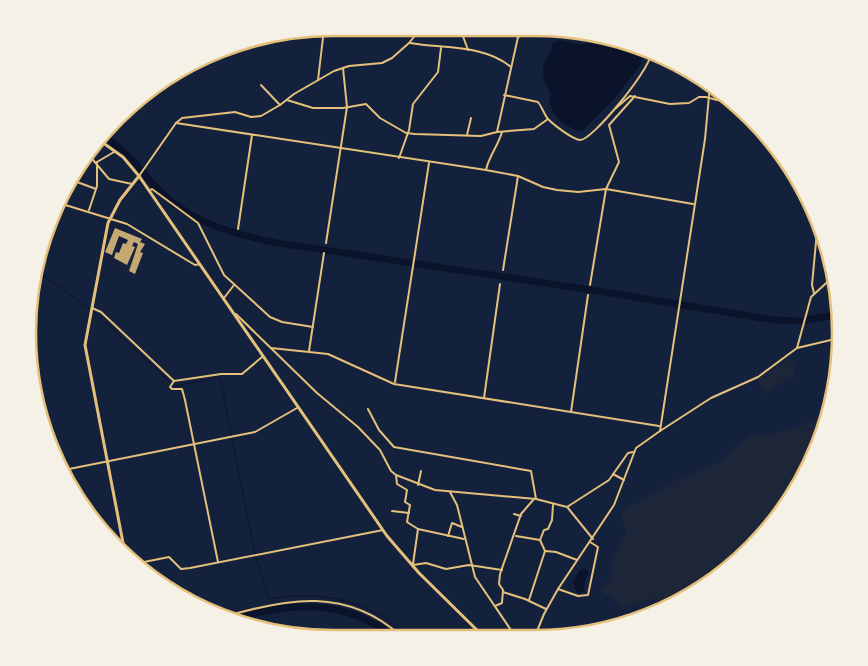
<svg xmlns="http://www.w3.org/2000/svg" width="868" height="666" viewBox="0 0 868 666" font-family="'IBM Plex Sans',sans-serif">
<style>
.green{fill:#1d2539}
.water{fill:#0b132b}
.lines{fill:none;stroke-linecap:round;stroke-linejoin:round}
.stream{stroke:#0b132b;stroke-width:1}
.river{stroke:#0b132b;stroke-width:7}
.building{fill:#c6a872}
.minor{stroke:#e5c07b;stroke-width:2}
.secondary{stroke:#e5c07b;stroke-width:3}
.primary{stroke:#e5c07b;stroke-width:3}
.rim{fill:none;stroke:#e5c07b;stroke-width:2.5}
</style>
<rect width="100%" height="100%" fill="#14213d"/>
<g class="green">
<polygon points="790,358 795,367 795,376 765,393 757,380"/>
<polygon points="825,417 789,503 704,587 670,604 650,599 624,608 601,591 612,575 612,559 626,533 620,512 680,478 718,463 749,435 782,432"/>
</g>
<g class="water">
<path d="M560,40L579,44L620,41L642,53L641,64L614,99L582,131C565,129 543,110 551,93C542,81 539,64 551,52L552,44Z"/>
<polygon points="584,568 589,572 585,581 584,592 577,593 573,582 579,571"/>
</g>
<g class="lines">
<g class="stream">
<polyline points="36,270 90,309"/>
<path d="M93,311L175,386L220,377L256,558L269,599C321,590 369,600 409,636"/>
</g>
<g class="river">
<path d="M103,136C124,149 138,167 155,186C188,222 232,234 278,243L605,292L774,320L801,321L835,315"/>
<path d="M230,620C286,603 343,597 392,636"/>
</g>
</g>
<polygon class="building" points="115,228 142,239 140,242 145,244 140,252 143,253 135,274 129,271 138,244 134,242 132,246 135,247 127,265 114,258 116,252 119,253 123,243 126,244 128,240 119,236 112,255 105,252"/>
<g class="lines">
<g class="minor">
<polyline points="460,28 468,50"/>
<polyline points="518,37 538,28"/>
<path d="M410,43C443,49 483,44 511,67"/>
<polyline points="318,80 324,29"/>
<polyline points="261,85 280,105"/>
<path d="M504,95L538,102C542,107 544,114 548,119C554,125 572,139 580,140C592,141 650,69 650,56"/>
<polyline points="287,100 313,108 343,108 366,104 380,118 406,133 415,134 481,136 497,132 534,129 548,119"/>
<polyline points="616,108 630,96 670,104 689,103 699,97 706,97 717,100 731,101"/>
<polyline points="176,123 486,170 518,176 543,187 557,190 578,192 606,189 693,204"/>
<polyline points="497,132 518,37 515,28"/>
<polyline points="467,135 471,118"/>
<polyline points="88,154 109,179 132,184"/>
<polyline points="399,158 409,130 413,104 438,72 441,48"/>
<polyline points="97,162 114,152"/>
<polyline points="788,162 789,174"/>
<path d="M486,170C489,156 498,146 502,132"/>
<polyline points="139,176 176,123 182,118 235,112 251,117 261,116 280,105 294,94 334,71 349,66 382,63 392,58 409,43 421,28"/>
<polyline points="69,179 96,189"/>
<polyline points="149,191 152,189 198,223 224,275 270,317 282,322 313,327"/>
<polyline points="59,203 127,224 195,265 200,264"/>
<polyline points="89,210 97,186 97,162"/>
<polyline points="238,229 252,135"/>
<polyline points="45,236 63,204"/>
<polyline points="326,243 347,107 343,68"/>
<polyline points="503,270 518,176"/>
<polyline points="590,285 606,189 619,162 609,125 635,96"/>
<polyline points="814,293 812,285 817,231"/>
<polyline points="224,298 234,285"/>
<polyline points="92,308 101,312 174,381 221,374 242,374 262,357"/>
<polyline points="236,314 317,393 358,427 380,450 391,471 396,475 435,490 536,499 567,507 609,480 628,453 633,452"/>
<polyline points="271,348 328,354 394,384 659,426"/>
<polyline points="797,348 811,297 835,275"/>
<polyline points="309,351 324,253"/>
<polyline points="174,381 170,387 172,389 182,389 185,400 218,562"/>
<polyline points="395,382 429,163"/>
<polyline points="484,398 500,284"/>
<polyline points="368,409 379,430 394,447 531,471 536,499"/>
<polyline points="571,412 588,295"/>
<polyline points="660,431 711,398 758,377 797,348 835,339"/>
<polyline points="64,470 255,432 297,408"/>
<polyline points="613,474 624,480"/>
<polyline points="396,475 397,484 407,490 405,502 410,505 407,522 418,529"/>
<polyline points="418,485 421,471"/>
<polyline points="450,492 457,505 475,577 515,636"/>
<polyline points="568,508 593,539"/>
<polyline points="392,511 409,513"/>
<polyline points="514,514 521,516"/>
<polyline points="448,536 452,523 462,527"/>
<polyline points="516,536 540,540"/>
<polyline points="540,540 544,530 548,529 552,520 553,505"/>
<polyline points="540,540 545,551"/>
<polyline points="139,563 169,557 181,569 190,568 383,530"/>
<polyline points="413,564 418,529 464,539"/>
<polyline points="413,565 426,563 446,569 469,565 502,570"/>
<polyline points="558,589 578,596 588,595 598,547 590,542"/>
<polyline points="503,592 525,599 546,609"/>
<polyline points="529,600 545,551 556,552 577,560"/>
<polyline points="495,606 502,603 503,590 499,584 500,574 521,514 534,499"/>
<path d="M224,617C287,598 347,587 401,636"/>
<polyline points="535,636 544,614 558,589 614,505 636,448 660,431 705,139 710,85"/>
</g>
<polyline class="secondary" points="124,548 85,345 108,223 120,200 139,176"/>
<polyline class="primary" points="99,140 123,157 139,176 387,536 419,573 483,636"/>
</g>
<path d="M0 0H868V666H0ZM333 36H535A297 297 0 0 1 832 333V333A297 297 0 0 1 535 630H333A297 297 0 0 1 36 333V333A297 297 0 0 1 333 36Z" fill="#f6f1e7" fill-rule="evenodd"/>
<path class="rim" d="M333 36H535A297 297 0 0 1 832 333V333A297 297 0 0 1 535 630H333A297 297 0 0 1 36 333V333A297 297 0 0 1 333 36Z"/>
</svg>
